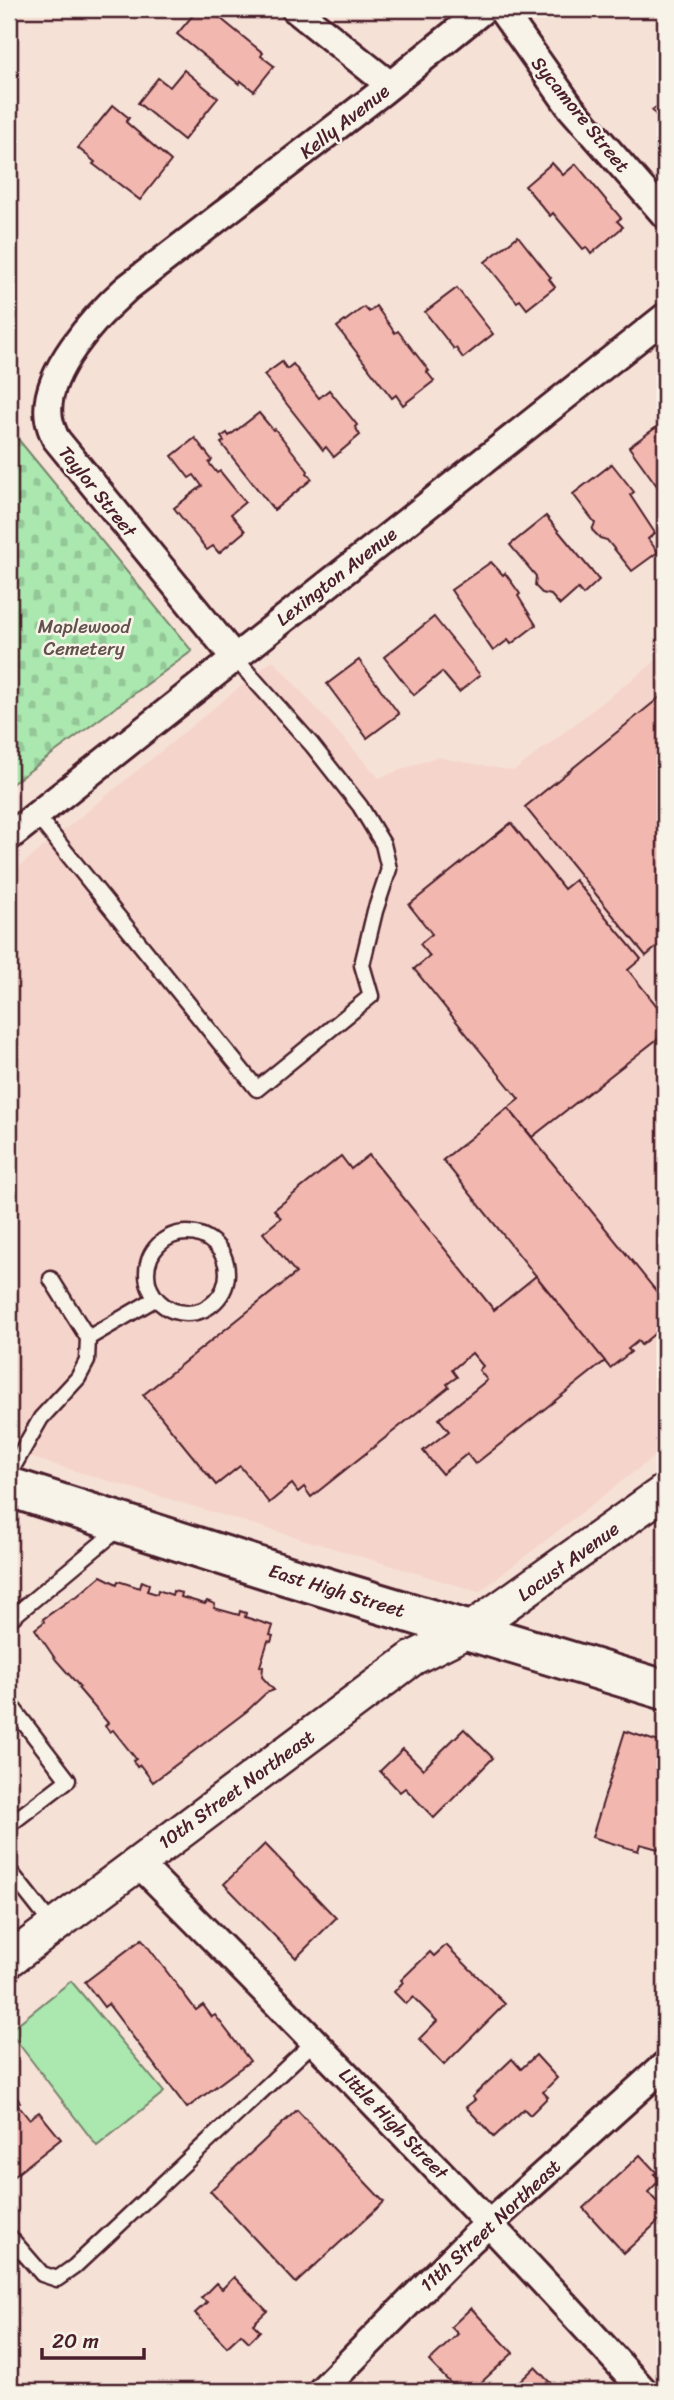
<svg xmlns="http://www.w3.org/2000/svg" width="674" height="2400" viewBox="0 0 674 2400" font-family="Sriracha,sans-serif">
<style>
.built{fill:#f5d4cb}
.cemetery{fill:url(#cemetery-stones);stroke:#7a846d;stroke-width:2}
.pitch{fill:#aae8af;stroke:#7a846d;stroke-width:2}
.building{fill:#f2b7af;stroke:#4a1f2b;stroke-width:2}
.lines{fill:none;stroke-linecap:round;stroke-linejoin:round}
.service-casing{stroke:#4a1f2b;stroke-width:19}
.minor-casing{stroke:#4a1f2b;stroke-width:32}
.tertiary-casing{stroke:#4a1f2b;stroke-width:38}
.primary-casing{stroke:#4a1f2b;stroke-width:44}
.service{stroke:#f7f3e8;stroke-width:14}
.minor{stroke:#f7f3e8;stroke-width:26}
.tertiary{stroke:#f7f3e8;stroke-width:33}
.primary{stroke:#f7f3e8;stroke-width:38}
.labels{text-anchor:middle;stroke-width:5;stroke-linejoin:round;paint-order:stroke}
.street-label{font-size:19px;fill:#4a1f2b;stroke:#f7f3e8}
.park-label{font-size:19px;fill:#62514c;stroke:#f7f3e8}
</style>
<defs>
<pattern id="cemetery-stones" width="16" height="16" patternUnits="userSpaceOnUse" patternTransform="scale(1.75)"><rect width="16" height="16" fill="#aae8af"/><path d="M2 7V4a2 2 0 0 1 4 0v3zM10 15v-3a2 2 0 0 1 4 0v3z" fill="#94c797"/></pattern>
</defs>
<rect width="100%" height="100%" fill="#f6e1d7"/>
<filter id="ink" filterUnits="userSpaceOnUse"><feTurbulence type="fractalNoise" baseFrequency=".0143" numOctaves="2"/><feDisplacementMap in="SourceGraphic" scale="14" xChannelSelector="R" yChannelSelector="G"/><feConvolveMatrix kernelMatrix="1 2 1 2 8 2 1 2 1" color-interpolation-filters="sRGB"/></filter>
<g filter="url(#ink)">
<polygon class="built" points="665,654 665,1448 479,1592 9,1451 9,875 273,660 379,778 436,757 514,771"/>
<polygon class="cemetery" points="9,428 192,651 9,786"/>
<polygon class="pitch" points="71,1981 164,2092 97,2146 9,2031"/>
<g class="building">
<polygon points="198,9 209,9 263,53 261,56 274,66 254,91 241,81 239,84 177,34"/>
<polygon points="184,70 218,98 184,140 138,103 158,78 170,87"/>
<polygon points="665,95 665,122 663,124 652,110 662,103 660,99"/>
<polygon points="113,105 129,118 126,122 171,161 140,200 93,164 95,162 78,148"/>
<polygon points="552,163 563,175 576,164 621,218 617,221 623,227 591,254 586,247 583,249 553,213 550,216 525,186"/>
<polygon points="518,236 551,278 549,279 555,287 527,309 520,300 517,302 485,262"/>
<polygon points="457,288 493,334 463,358 456,348 454,349 425,312"/>
<polygon points="376,306 395,333 398,331 429,371 427,372 434,381 403,405 396,395 392,398 337,327 364,307 369,312"/>
<polygon points="282,362 287,369 293,364 319,398 329,390 357,425 355,427 360,435 334,457 326,447 323,450 264,375"/>
<polygon points="259,413 273,430 275,429 308,471 307,473 312,479 274,510 221,443 224,441 221,437 227,433 229,436"/>
<polygon points="665,421 665,497 629,447"/>
<polygon points="195,438 212,460 209,463 217,473 220,471 245,502 231,514 245,531 219,553 213,546 207,550 174,508 202,486 194,475 189,478 172,456"/>
<polygon points="612,464 634,492 630,495 655,533 648,539 658,552 632,571 607,540 600,538 592,530 595,523 573,494"/>
<polygon points="546,516 599,580 583,595 578,589 560,605 551,595 542,593 535,586 536,576 510,545"/>
<polygon points="491,562 503,575 505,573 520,594 518,596 536,625 511,644 508,640 493,651 451,590"/>
<polygon points="434,617 480,675 459,692 442,672 414,695 384,657"/>
<polygon points="359,660 399,714 367,738 327,684"/>
<polygon points="665,693 665,940 646,956 525,807"/>
<polygon points="511,823 564,889 575,880 641,959 628,970 665,1016 665,1033 532,1137 508,1108 519,1099 414,969 430,956 420,944 432,934 409,905"/>
<polygon points="508,1108 665,1302 665,1325 641,1345 638,1341 628,1349 631,1352 610,1368 443,1160"/>
<polygon points="369,1155 494,1310 536,1276 605,1361 475,1464 467,1454 442,1474 423,1451 449,1431 439,1419 487,1380 479,1370 483,1366 472,1353 452,1370 457,1377 447,1384 449,1387 311,1497 304,1487 298,1492 292,1484 269,1503 240,1466 216,1485 143,1395 296,1273 263,1233 281,1218 274,1210 341,1156 351,1169"/>
<polygon points="101,1576 117,1584 118,1581 140,1588 142,1581 149,1584 147,1591 157,1594 158,1590 172,1595 173,1591 182,1593 181,1597 205,1604 207,1601 215,1604 214,1608 239,1615 240,1611 246,1613 245,1617 273,1626 270,1635 273,1636 271,1642 268,1641 260,1666 263,1667 262,1677 274,1690 266,1693 247,1711 153,1782 140,1765 137,1767 133,1761 136,1759 113,1730 110,1732 105,1726 108,1723 78,1688 80,1687 56,1660 35,1629 44,1622 43,1619 74,1597 75,1598"/>
<polygon points="464,1729 493,1758 434,1818 405,1788 400,1792 380,1771 403,1749 423,1769"/>
<polygon points="625,1731 665,1744 665,1851 640,1844 638,1851 592,1837"/>
<polygon points="265,1844 336,1918 296,1958 224,1884"/>
<polygon points="142,1939 196,2010 203,2005 212,2017 215,2015 250,2061 187,2108 108,2004 104,2007 85,1982"/>
<polygon points="446,1945 505,2004 444,2065 419,2039 437,2021 413,1997 406,2004 394,1992 403,1982 401,1980 430,1952 434,1956"/>
<polygon points="536,2055 557,2078 543,2092 548,2097 530,2115 524,2109 494,2137 466,2107 475,2100 472,2097 512,2059 521,2069"/>
<polygon points="9,2088 20,2102 17,2104 29,2119 39,2112 61,2139 9,2180"/>
<polygon points="297,2110 384,2202 296,2283 210,2191"/>
<polygon points="640,2155 657,2173 654,2174 660,2180 648,2192 665,2211 665,2215 624,2253 583,2208"/>
<polygon points="234,2277 267,2311 253,2324 260,2331 249,2342 241,2334 227,2347 195,2313 207,2302 201,2298 216,2283 222,2289"/>
<polygon points="471,2308 513,2353 472,2391 458,2391 429,2361 458,2334 451,2327"/>
<polygon points="535,2367 558,2391 510,2391"/>
</g>
<g class="lines">
<defs>
<g id="service">
<polyline points="36,815 257,1089 371,996 362,965 375,911 389,869 383,844 360,806 312,745 234,657"/>
<circle cx="187" cy="1273" r="40"/>
<polyline points="88,1338 155,1299"/>
<polyline points="9,1474 41,1418 78,1378 87,1361 88,1338 51,1279"/>
<polyline points="9,1620 121,1527"/>
<polyline points="9,1703 68,1780 9,1825"/>
<polyline points="12,1874 53,1926"/>
<polyline points="9,2236 42,2274 57,2279 74,2267 315,2041"/>
</g>
<g id="minor">
<polyline points="295,9 390,85"/>
<polyline points="501,9 571,108 665,215"/>
<path d="M234,657L56,439C53,433 50,425 49,419C41,374 97,315 127,288L383,91L484,9"/>
<polyline points="9,837 665,317"/>
<path d="M137,1862C310,2035 480,2211 644,2391"/>
<polyline points="321,2391 471,2240 665,2065"/>
</g>
<polyline id="tertiary" points="9,1960 413,1658 471,1629 665,1491"/>
<polyline id="primary" points="9,1487 288,1576 665,1690"/>
</defs>
<use href="#service" class="service-casing"/>
<use href="#minor" class="minor-casing"/>
<use href="#tertiary" class="tertiary-casing"/>
<use href="#primary" class="primary-casing"/>
<use href="#service" class="service"/>
<use href="#minor" class="minor"/>
<use href="#tertiary" class="tertiary"/>
<use href="#primary" class="primary"/>
</g>
</g>
<g class="labels">
<g class="street-label">
<text transform="translate(581 114) rotate(51)" y="7">Sycamore Street</text>
<text transform="translate(344 121) rotate(-38)" y="7">Kelly Avenue</text>
<text transform="translate(98 491) rotate(51)" y="7">Taylor Street</text>
<text transform="translate(336 576) rotate(-38)" y="7">Lexington Avenue</text>
<text transform="translate(568 1561) rotate(-36)" y="7">Locust Avenue</text>
<text transform="translate(337 1590) rotate(17)" y="7">East High Street</text>
<text transform="translate(236 1789) rotate(-36)" y="7">10th Street Northeast</text>
<text transform="translate(394 2123) rotate(46)" y="7">Little High Street</text>
<text transform="translate(490 2225) rotate(-43)" y="7">11th Street Northeast</text>
</g>
<g class="park-label">
<text x="84" y="633">Maplewood<tspan x="84" dy="22">Cemetery</tspan></text>
</g>
</g>
<rect width="674" height="2400" fill="none" stroke="#f7f3e8" stroke-width="35"/>
<rect x="18" y="18" width="639" height="2365" fill="none" stroke="#4a1f2b" stroke-width="2.5" filter="url(#ink)"/>
<path d="M42 2348v10h102v-10" fill="none" stroke="#4a1f2b" stroke-width="3.5"/>
<text x="52" y="2348" font-size="21" fill="#4a1f2b" stroke="#f7f3e8" stroke-width="5" paint-order="stroke">20 m</text>
</svg>
